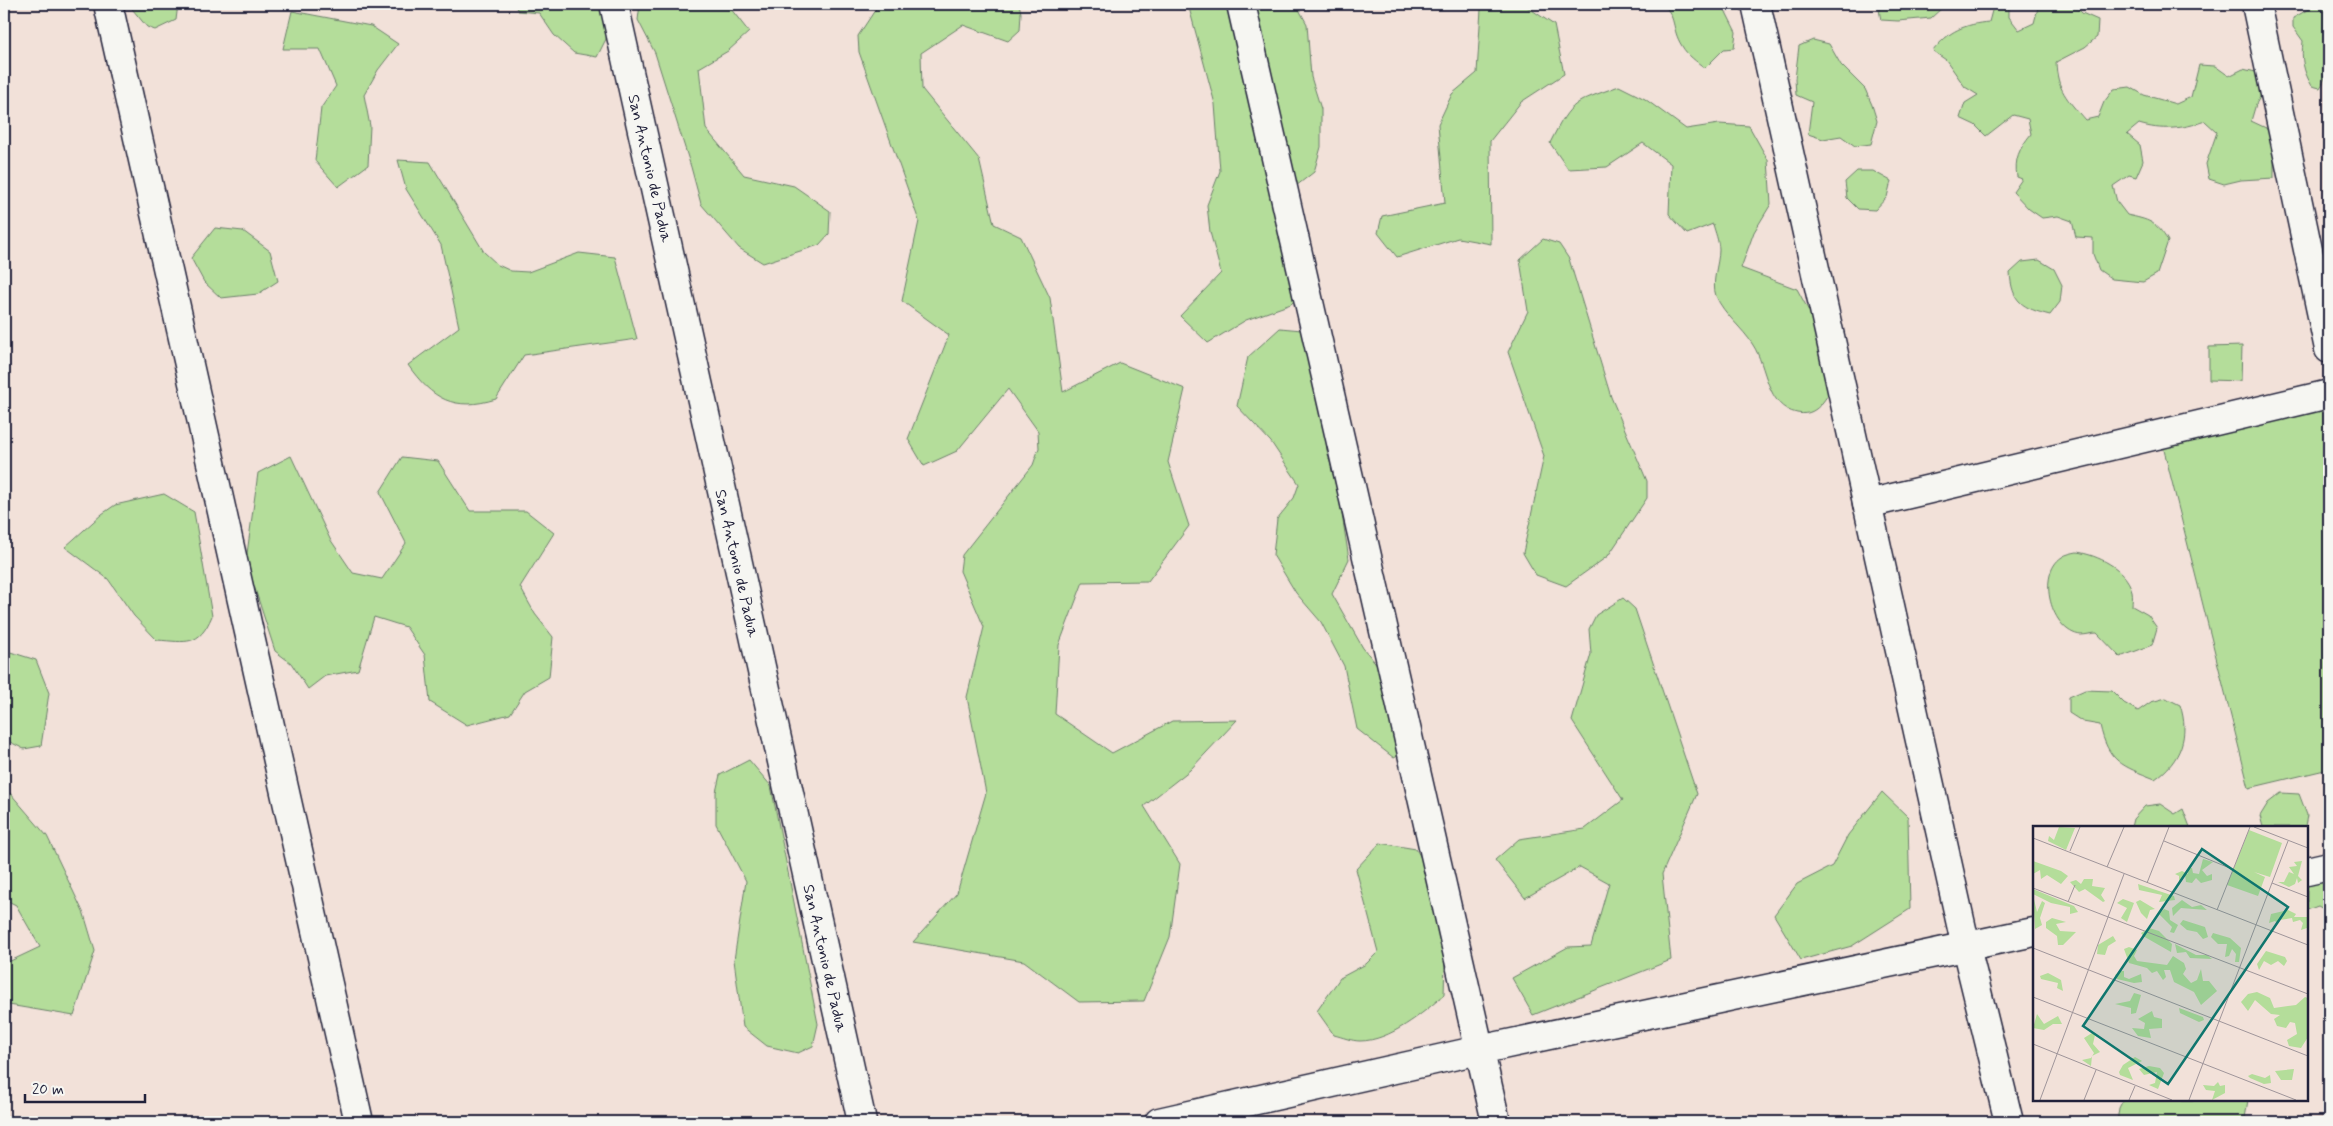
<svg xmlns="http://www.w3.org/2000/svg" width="2333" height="1126" viewBox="0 0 2333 1126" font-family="Mynerve,sans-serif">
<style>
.green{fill:#b4dd9a;stroke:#6b806a}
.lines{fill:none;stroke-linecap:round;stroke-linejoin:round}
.minor-casing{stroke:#22223b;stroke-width:31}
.minor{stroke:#f6f6f2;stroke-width:28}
.labels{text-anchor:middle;stroke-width:4;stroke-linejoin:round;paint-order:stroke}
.street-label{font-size:16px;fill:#22223b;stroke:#f6f6f2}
.inset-road{fill:none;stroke:#9f959a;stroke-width:1}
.view{fill:#0f766e;fill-opacity:0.15;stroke:#0f766e;stroke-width:2.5}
.inset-edge{fill:none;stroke:#22223b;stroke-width:2.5}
</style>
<rect width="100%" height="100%" fill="#f2e1d9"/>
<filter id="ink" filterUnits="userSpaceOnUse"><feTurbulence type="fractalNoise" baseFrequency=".02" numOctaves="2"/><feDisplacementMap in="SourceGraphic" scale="10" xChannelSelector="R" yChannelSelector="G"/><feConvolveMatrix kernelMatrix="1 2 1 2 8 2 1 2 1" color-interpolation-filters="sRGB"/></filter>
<g filter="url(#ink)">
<g class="green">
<polygon points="128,4 178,4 176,20 155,30 147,27"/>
<polygon points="514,4 607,4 611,11 606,39 597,57 574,53 554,35 539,13 518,11"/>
<polygon points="640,4 727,4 749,32 728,51 699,68 706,129 744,175 794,186 830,211 829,234 819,245 763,263 739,248 701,204 691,167 655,53 638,20"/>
<polygon points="879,4 1019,4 1021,13 1020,30 1008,41 963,25 921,53 922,89 979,159 994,224 1021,237 1050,298 1063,392 1120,363 1185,389 1168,462 1189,526 1148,581 1083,582 1059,645 1055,714 1112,753 1172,721 1237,720 1190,770 1144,806 1180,864 1170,937 1144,1001 1079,1002 1024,961 913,942 957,893 986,793 967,697 984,627 960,571 962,555 1033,465 1039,448 1038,431 1008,389 957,451 924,466 908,439 949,335 902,301 919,221 859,52 858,36"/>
<polygon points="1188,4 1255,4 1258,9 1268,4 1296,4 1307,24 1311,77 1321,109 1321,147 1314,172 1296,186 1303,293 1291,304 1246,320 1208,343 1180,316 1221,273 1210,232 1207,205 1220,171 1215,104"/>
<polygon points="1493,4 1523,4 1554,25 1564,74 1521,102 1490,141 1491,244 1458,238 1397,257 1378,233 1382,216 1445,203 1438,124 1452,94 1477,73 1481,9"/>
<path d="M1662,4H1722L1736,32L1734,48L1724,49L1705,68C1697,62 1687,55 1682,46C1671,29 1677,16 1662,4Z"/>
<polygon points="1878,4 1955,4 1943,7 1931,18 1898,21 1881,20"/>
<path d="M1985,4H2009V17L2019,30L2034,23L2039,4H2073L2082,13L2098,20L2097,37L2085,47L2056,62C2057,90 2067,99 2085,120L2098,117L2104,102L2114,89L2130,87L2144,95L2176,104L2191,97L2199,65L2215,66L2229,76L2243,69L2260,73L2264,90L2256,104L2251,121L2266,128L2274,142V178L2241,180L2224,184L2209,179L2206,164L2217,132L2205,121C2183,129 2161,131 2139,124L2127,134L2140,145L2143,161L2136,177L2129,175L2113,186L2117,202L2127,215C2149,220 2156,221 2168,241L2157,274L2143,282L2112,279L2099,270L2093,254V238L2076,237L2072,221L2058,216L2042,218L2029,209L2013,192L2022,179L2017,177C2014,159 2019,149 2031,134L2028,119L2013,115L1986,136L1975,125L1960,118L1965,103L1978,95L1965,87L1946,60L1933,51C1948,31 1965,24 1989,22L1993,7Z"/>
<path d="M2314,6H2322L2327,13C2322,37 2333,70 2320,88L2312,86C2303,71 2301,59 2303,41L2293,27V18Z"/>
<polygon points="292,11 371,26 398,44 378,70 364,95 370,126 368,165 338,187 315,161 321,108 336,86 320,49 283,49"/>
<polygon points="1813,40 1829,44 1841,65 1865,89 1872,105 1877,121 1871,144 1855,146 1841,136 1823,139 1808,134 1812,102 1796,95 1795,79 1799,46"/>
<path d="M1619,86L1645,99L1686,129L1719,124L1749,126L1768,160L1771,204L1754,232L1741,268L1797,289L1817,326L1824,376L1829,393C1821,406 1813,416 1797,413C1766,407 1767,366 1753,345C1743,328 1724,315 1716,296C1711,282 1719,264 1719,250C1719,241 1715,232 1713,224L1687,234L1669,214L1671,164L1643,143L1607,167L1568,169L1550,143C1572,99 1574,103 1619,86Z"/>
<path d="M398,160L430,162L484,252L498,265L511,271L528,272L579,253L615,257L637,339L524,355L496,399C454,412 432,399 408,365L459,327L441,245L406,189Z"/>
<polygon points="1857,171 1873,171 1891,181 1887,197 1875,210 1858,209 1847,198 1845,182"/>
<polygon points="215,228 243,231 270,251 278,281 258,294 221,298 204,282 191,258"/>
<polygon points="1543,239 1559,244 1569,259 1611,397 1647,481 1647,498 1608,556 1566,586 1536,575 1523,553 1544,456 1508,352 1528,311 1520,260"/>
<path d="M2039,260L2054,269L2062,285L2060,302L2050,315C2022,308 2012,302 2010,273L2022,262Z"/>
<polygon points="1280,328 1302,330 1327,411 1327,450 1340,502 1349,559 1332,594 1363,648 1401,693 1406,752 1394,758 1357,729 1344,666 1321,622 1296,593 1273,555 1277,519 1294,498 1299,484 1271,442 1237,406 1248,357"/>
<polygon points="2242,346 2241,381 2209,380 2209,347"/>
<polygon points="2329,403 2329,769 2249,788 2162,442"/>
<polygon points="291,456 330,539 353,573 382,579 406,543 380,492 402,457 438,461 470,511 526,511 554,533 520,587 535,614 553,637 549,677 525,691 510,714 467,725 430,702 425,655 406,627 374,617 358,670 325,676 308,689 291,663 275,651 246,561 258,473"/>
<path d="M164,494L194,512L212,616C199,647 187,642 157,640L134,616L108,579L65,547L102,514L115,505Z"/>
<path d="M2077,552C2097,555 2126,568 2132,591C2133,595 2132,602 2132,606L2148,615L2157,628L2152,645L2120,657L2097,633C2092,633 2086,635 2081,635C2051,632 2036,574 2062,557C2066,554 2072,553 2077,552Z"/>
<polygon points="1623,598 1635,609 1697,794 1662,874 1671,960 1533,1015 1512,978 1568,947 1591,946 1609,883 1580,867 1525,898 1495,860 1519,839 1585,829 1623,800 1572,721 1591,654 1589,629 1596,615"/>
<polygon points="4,650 36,660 49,693 41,746 24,749 4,739"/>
<path d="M2085,690L2112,691L2124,703L2138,711L2151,702L2166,698L2180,705C2190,735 2181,761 2155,779C2122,766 2108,762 2100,725L2083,722L2069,713V697Z"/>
<polygon points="749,760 771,786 818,1024 813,1046 798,1053 767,1046 743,1027 734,960 746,881 716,824 716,792 720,775"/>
<polygon points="4,786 47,836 84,914 95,951 74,1016 9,1005 4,1008 4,964 40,947 16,905 4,899"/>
<polygon points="1882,792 1908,817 1910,909 1852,946 1801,960 1774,915 1797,884 1832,866 1848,835"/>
<polygon points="2281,793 2299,794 2307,815 2305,827 2263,827 2260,816 2268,803"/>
<polygon points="2160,804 2175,814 2183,809 2190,827 2131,827 2133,819 2145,806"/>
<path d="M1380,843L1416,849L1438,888L1446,921L1444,995C1423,1013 1390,1041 1360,1041C1352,1041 1342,1037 1334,1035L1317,1011L1340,978L1366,964L1378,952L1356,869Z"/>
<polygon points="2326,852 2329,852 2329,912 2318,906 2307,910 2307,868"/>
<polygon points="2123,1100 2248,1100 2245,1118 2248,1122 2117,1122 2119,1108"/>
</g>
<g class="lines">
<defs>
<g id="minor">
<polyline points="108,4 359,1122"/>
<polyline points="614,4 862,1122"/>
<polyline points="1241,4 1496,1122"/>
<polyline points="1756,4 1966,947 2009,1122"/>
<polyline points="2256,4 2329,349"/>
<polyline points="1867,504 2329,394"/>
<polyline points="2307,871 2329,866"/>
<polyline points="1159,1122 1479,1050 2034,932"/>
</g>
</defs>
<use href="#minor" class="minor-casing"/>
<use href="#minor" class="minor"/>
</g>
</g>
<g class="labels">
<g class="street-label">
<text transform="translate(651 168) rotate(77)" y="6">San Antonio de Padua</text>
<text transform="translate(738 563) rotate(77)" y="6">San Antonio de Padua</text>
<text transform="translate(826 958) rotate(77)" y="6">San Antonio de Padua</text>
</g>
</g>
<g transform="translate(2033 826)">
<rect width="275" height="275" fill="#f2e1d9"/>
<path d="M26,1L42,2L33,24L15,15L16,10L21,14ZM216,4L249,17L237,51L221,46L232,51L225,70L194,59ZM170,33L180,36L169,44L174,50L179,48V54L168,57L163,52L159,57L153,56L152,49L146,58V50L142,48L149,45L155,48L154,43L159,42L160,47L166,48ZM0,35L28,45L35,50L28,58L14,49L8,53L7,44L0,48ZM269,35L265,50L272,57L269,54L265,57L264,52L262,58L256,61L245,56H251L256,46L261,48L256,41L264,40L261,36ZM51,53H60L59,60L72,62L68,69L72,75L70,76L52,63L46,66L37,56L43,54L48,58ZM105,58L141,70L142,74L126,76L129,69L106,64ZM0,63L41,80L45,86L37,88V81L18,77L0,68ZM0,69L4,86L9,75L12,77L7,92L9,99L2,103ZM90,73L101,77L94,96L88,92L94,82L84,77ZM107,74L122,83L117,84L114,93L108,87L103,76ZM149,74L159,81L168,79L174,84L148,82L140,90L139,82ZM131,83L136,85L137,94L145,99L141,107L137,106L139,101L126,88ZM255,84L263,88L261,91H275L274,102L268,104L270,97L267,94L260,96L259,92L247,94L245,98L242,95L236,97L238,88ZM19,92L33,96L23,98L27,105L43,106L30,119H25L24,110L13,102V96ZM150,94L172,101L175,111L170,113L164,106L154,104L147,98ZM116,102L126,105L139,118L138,126L110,110L108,107ZM180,107L197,112L208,122L206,136H202L203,128L199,123L196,130L192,131L194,118H185L178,111ZM80,110L83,115L75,120L72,129L64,128L65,119ZM142,118L163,129H174L179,133L157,132L153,126L144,127ZM96,121L104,124L101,130L104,135L134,139L140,130L151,137L153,143L150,148L158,157L164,154L168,143L170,155H176L184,165L168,179L161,166L141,156L137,144H131L133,151L130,154L124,145L119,147L114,142L96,137L91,123ZM233,125L252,131L254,135L251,140L245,135L238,139L231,135L226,144L224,138ZM87,145H91V151L96,153L108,148L109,156L101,157L84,153L82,149ZM15,147L28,154L30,165L24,162L25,157L8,153L7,150ZM224,166L237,172L241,182L263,179L272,171L275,172V211L268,222L256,220L254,214L264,208L262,197L257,196L253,202L244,200L241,193L247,189L238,188L222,174L215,185L208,176L215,168ZM101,167L108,169L103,187L98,188V182L82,178L97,175ZM146,182L170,191L171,194L166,196L147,187ZM119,185L121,191L129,193V202L116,203L118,212L105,210L99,202L111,203L112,197L105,193ZM4,188L11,198L25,190L29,198H20L11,204L0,202ZM59,207L62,209L60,218L67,226L59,230L58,240L49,234L58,232L61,227L51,212ZM102,231L109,235L95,242L100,254L87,249L86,246L90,239ZM116,240L127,242L131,247L125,263L116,259L122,257L124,246L111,249L106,243ZM261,243L259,254H248L242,245ZM219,248L232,252L237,249L238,257L231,258L217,252L215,250ZM185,256L187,260L192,259V267L179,274L182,265L173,264L170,259L181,260Z" fill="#b4dd9a"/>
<path class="inset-road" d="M221,1L275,22M0,12L275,119M131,15L199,43M37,25L47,1M74,41L91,1M114,57L136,1M239,57L275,71M0,62L275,168M35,76L42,59M184,84L217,1M0,122L275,230M0,171L263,274M0,218L139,274M7,274L91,48M51,274L63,244M96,274L102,260M156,274L255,15"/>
<path class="view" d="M169,23L255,81L135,258L50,200Z"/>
<rect width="275" height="275" class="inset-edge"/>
</g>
<rect width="2333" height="1126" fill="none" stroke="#f6f6f2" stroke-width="20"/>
<rect x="10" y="10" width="2313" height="1106" fill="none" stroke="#22223b" stroke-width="2" filter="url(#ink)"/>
<path d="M25 1094v8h120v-8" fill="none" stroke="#22223b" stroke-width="2.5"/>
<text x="32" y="1094" font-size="15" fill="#22223b" stroke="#f6f6f2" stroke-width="4" paint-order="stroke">20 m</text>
</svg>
